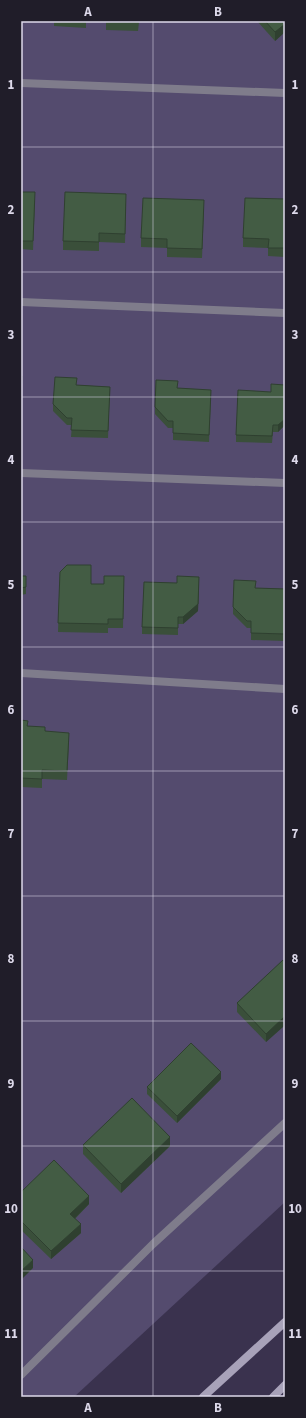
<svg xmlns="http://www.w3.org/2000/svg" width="306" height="1418" viewBox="0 0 306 1418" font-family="'Source Sans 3',sans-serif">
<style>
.green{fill:#544b6e}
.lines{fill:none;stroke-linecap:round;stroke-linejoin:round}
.street{stroke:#7f7c8b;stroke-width:8}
.secondary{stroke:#a8a2b9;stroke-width:8}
.wall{fill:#3a4f3a}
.shaded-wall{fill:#2f4030}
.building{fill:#435c44;stroke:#2f4030}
.grid{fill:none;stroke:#ddd9ea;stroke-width:1;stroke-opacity:0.55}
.neatline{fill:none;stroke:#ddd9ea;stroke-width:1.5}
.grid-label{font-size:13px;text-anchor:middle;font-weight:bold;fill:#ddd9ea}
</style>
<rect width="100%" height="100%" fill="#3a324e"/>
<polygon class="green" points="21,21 285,21 285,1202 74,1397 21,1397"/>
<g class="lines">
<g class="street">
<polyline points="21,83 285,93"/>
<polyline points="21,302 285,313"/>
<polyline points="21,473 285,483"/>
<polyline points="21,673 285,689"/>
<polyline points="21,1375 153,1244 285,1123"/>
</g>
<g class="secondary">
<polyline points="203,1397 285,1322"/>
<polyline points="273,1397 285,1385"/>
</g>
</g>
<g class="wall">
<polygon points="54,21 86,21 86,28 54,26"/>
<polygon points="106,21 165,21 165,22 139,22 138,31 106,30"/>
<polygon points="257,21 285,21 285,32 275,41"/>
<polygon points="21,192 35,201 33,250 21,249"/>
<polygon points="285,199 285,257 268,256 268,248 243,247 243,238"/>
<polygon points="126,203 125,243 99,242 99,251 63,250 63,241"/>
<polygon points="204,209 202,258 167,257 167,248 141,247 141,238"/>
<polygon points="77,385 110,387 108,438 71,437 72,425 67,425 53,411 53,404"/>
<polygon points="285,385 285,425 278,432 273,432 272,443 236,442 236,435 271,392"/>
<polygon points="178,388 211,397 209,442 173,440 173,428 168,428 155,414 155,407"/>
<polygon points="60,572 91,584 104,584 124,576 123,628 108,628 108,633 58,632"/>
<polygon points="21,576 26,576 26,594 21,595"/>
<polygon points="199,584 198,611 183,624 178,624 178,635 142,634 142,627"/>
<polygon points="256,588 285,589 285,641 251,640 251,628 247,628 233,614 233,607"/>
<polygon points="21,720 28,726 45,731 69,741 67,780 42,779 42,788 21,787"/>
<polygon points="285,963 285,1026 284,1026 266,1042 237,1012 237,1003"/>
<polygon points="221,1079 177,1123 147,1094 147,1087"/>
<polygon points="83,1145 170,1146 121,1193 83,1154"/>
<polygon points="21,1192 89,1204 75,1219 81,1233 51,1259 21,1230"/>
</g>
<g class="shaded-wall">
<polygon points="285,24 285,32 275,41 275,32"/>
<polygon points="285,419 285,425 278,432 278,425"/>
<polygon points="199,577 198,611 183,624 183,617"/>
<polygon points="284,1017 284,1026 266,1042 266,1034"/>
<polygon points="221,1072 221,1079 177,1123 177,1116"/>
<polygon points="170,1137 170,1146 121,1193 121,1184"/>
<polygon points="89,1196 89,1204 70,1223 70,1214"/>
<polygon points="81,1224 81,1233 51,1259 51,1251"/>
<polygon points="33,1260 33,1268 21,1280 21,1271"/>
</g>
<g class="building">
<polygon points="110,21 138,21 138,22"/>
<polygon points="265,21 285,21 285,24 275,32"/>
<polygon points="21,192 35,192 33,241 21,241"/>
<polygon points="65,192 126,194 125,234 99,233 99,242 63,241"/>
<polygon points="143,198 204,200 202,249 167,248 167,239 141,238"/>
<polygon points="245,198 285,199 285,248 268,248 269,239 243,238"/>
<polygon points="21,376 22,376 21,393"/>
<polygon points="55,377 77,378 76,385 110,387 108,431 71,430 72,418 67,418 53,404"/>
<polygon points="156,380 178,381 177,388 211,390 209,435 173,433 173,421 168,421 155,407"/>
<polygon points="271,384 285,385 285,419 278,425 273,425 272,436 236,435 238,390 271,392"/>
<polygon points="67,565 91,565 91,584 104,584 104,576 124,576 123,619 108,619 108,624 58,623 60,572"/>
<polygon points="21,576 26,576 26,587 21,588"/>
<polygon points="177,576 199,577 198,604 183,617 178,617 178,628 142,627 144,582 177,583"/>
<polygon points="234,580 256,581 255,588 285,589 285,634 251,633 251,621 247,621 233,607"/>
<polygon points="21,720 28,721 27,726 45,727 45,731 69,733 67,771 42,770 42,779 21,778"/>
<polygon points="283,960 285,963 285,1018 284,1017 266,1034 237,1003"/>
<polygon points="191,1043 221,1072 177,1116 147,1087"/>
<polygon points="132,1098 170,1137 121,1184 83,1145"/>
<polygon points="54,1160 89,1196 70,1214 81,1224 51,1251 21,1221 21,1192"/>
<polygon points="21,1247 33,1260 21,1271"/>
</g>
<path class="grid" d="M153,21V1397M21,147H285M21,272H285M21,397H285M21,522H285M21,647H285M21,771H285M21,896H285M21,1021H285M21,1146H285M21,1271H285"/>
<rect width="306" height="1418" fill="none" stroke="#201d29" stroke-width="44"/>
<rect x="22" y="22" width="262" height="1374" class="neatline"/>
<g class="grid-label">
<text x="88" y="16">A</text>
<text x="218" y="16">B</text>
<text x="11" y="89">1</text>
<text x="295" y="89">1</text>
<text x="11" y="214">2</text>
<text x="295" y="214">2</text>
<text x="11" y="339">3</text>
<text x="295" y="339">3</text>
<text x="11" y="464">4</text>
<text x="295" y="464">4</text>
<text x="11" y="589">5</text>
<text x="295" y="589">5</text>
<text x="11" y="714">6</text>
<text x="295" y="714">6</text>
<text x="11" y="838">7</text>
<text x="295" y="838">7</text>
<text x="11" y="963">8</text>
<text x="295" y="963">8</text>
<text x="11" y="1088">9</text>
<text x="295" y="1088">9</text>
<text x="11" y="1213">10</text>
<text x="295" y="1213">10</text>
<text x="11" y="1338">11</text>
<text x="295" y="1338">11</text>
<text x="88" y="1412">A</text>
<text x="218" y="1412">B</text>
</g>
</svg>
